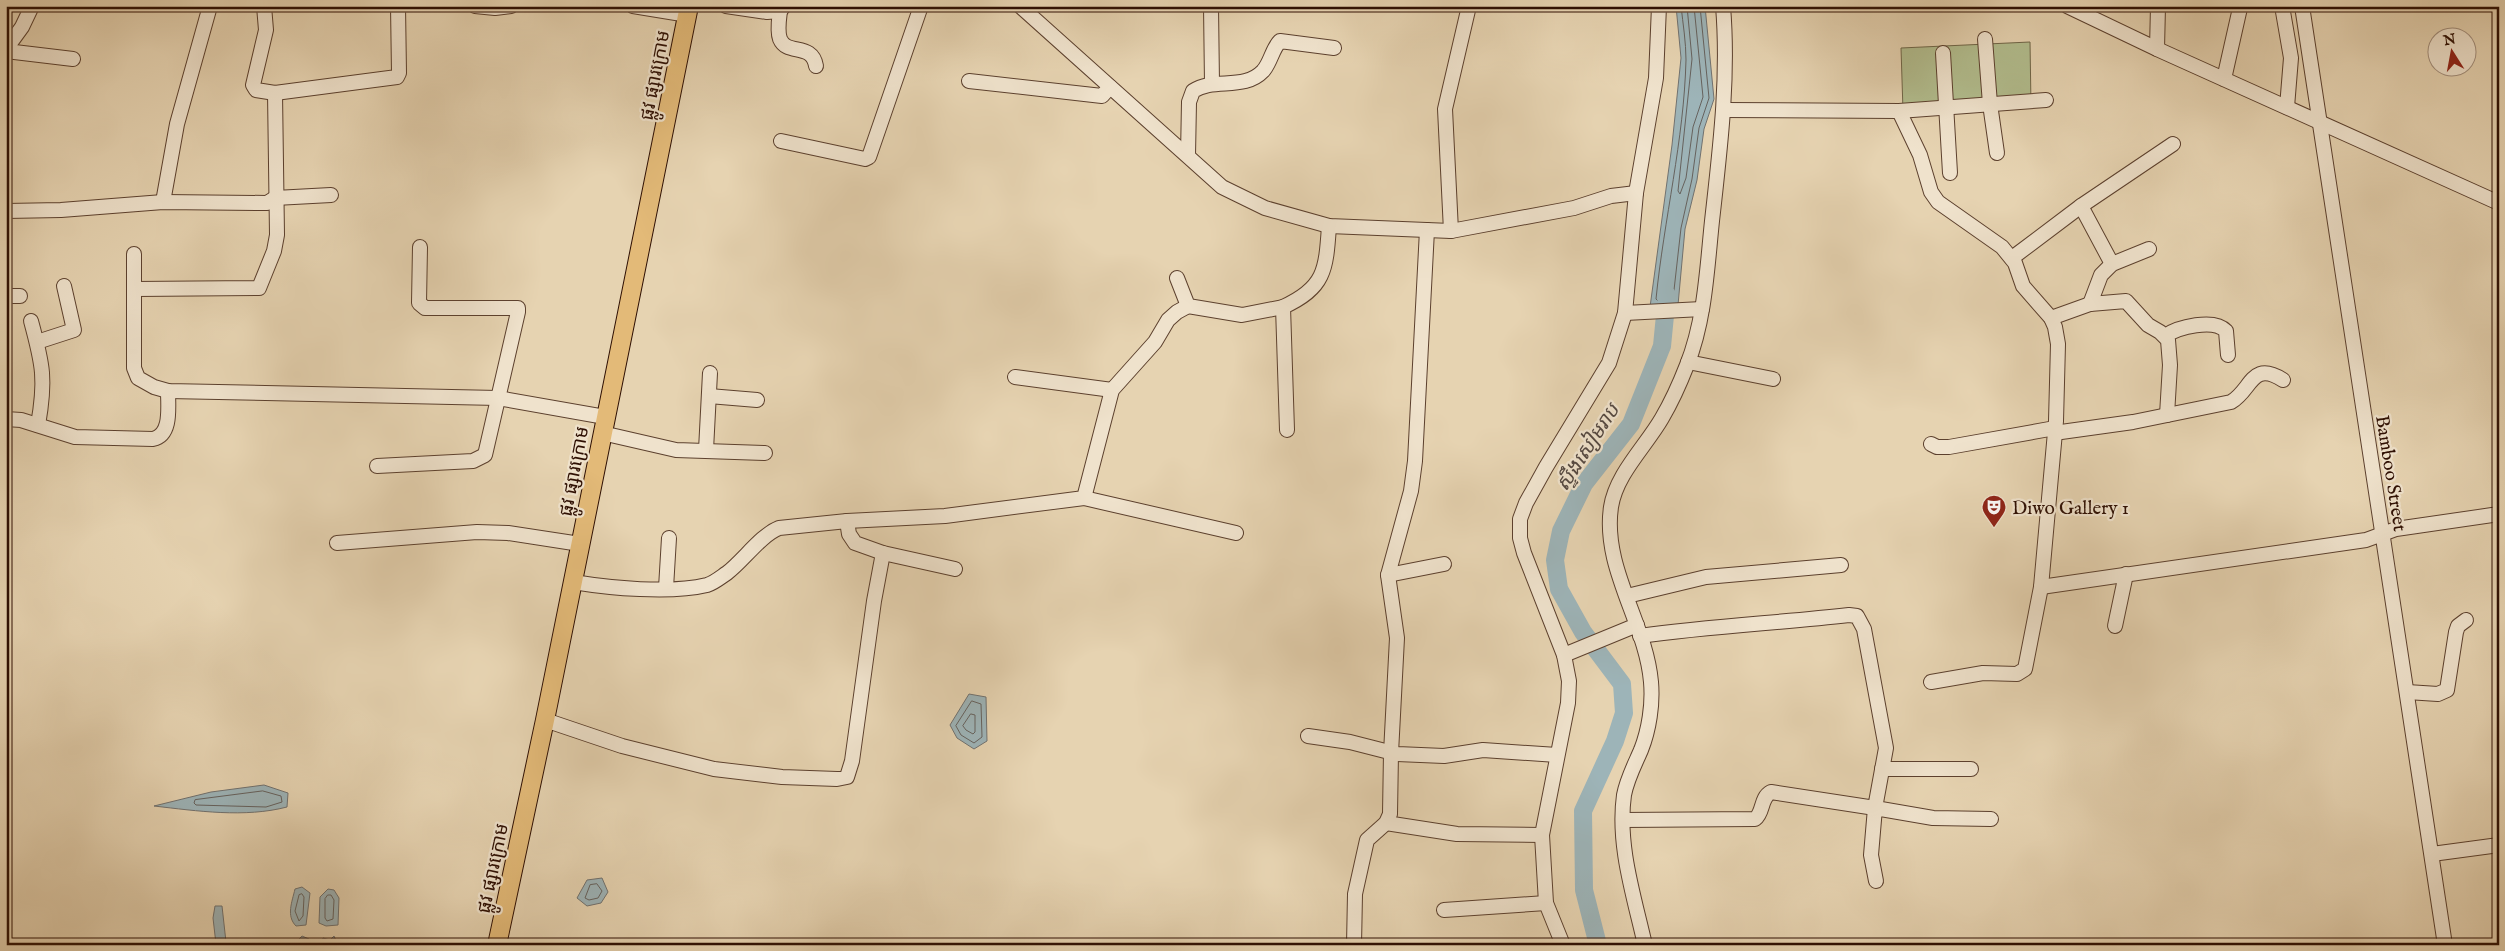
<svg xmlns="http://www.w3.org/2000/svg" width="2505" height="951" viewBox="0 0 2505 951" font-family="'IM FELL English','Noto Sans Khmer',serif">
<style>
.green{fill:#b2bd8e;stroke:#706648}
.water{fill:#9db4b8;stroke:#717270}
.lines{fill:none;stroke-linecap:round;stroke-linejoin:round}
.shore{stroke:#66625e;stroke-width:1}
.river{stroke:#9db4b8;stroke-width:18}
.minor-casing{stroke:#5c402e;stroke-width:16}
.major-casing{stroke:#2e0f03;stroke-width:20}
.minor{stroke:#efe2cc;stroke-width:14}
.major{stroke:#e3ba78;stroke-width:18}
.labels{text-anchor:middle;stroke-width:4.5;stroke-linejoin:round;paint-order:stroke}
.street-label{font-size:19px;fill:#2e0f03;stroke:#efe2cc}
.poi-label{font-size:19px;fill:#2e0f03;stroke:#efe2cc;text-anchor:start}
.water-label{font-size:20px;font-style:italic;fill:#554942;stroke:#efe2cc}
</style>
<rect width="100%" height="100%" fill="#e6d3b1"/>
<filter id="stains"><feTurbulence type="fractalNoise" baseFrequency=".004" numOctaves="4"/><feColorMatrix values="0 0 0 0 .2 0 0 0 0 .09 0 0 0 0 .02 0 0 0 .5 -.17"/></filter>
<radialGradient id="worn" r=".72"><stop offset=".6" stop-color="#630" stop-opacity="0"/><stop offset="1" stop-color="#630" stop-opacity=".3"/></radialGradient>
<polygon class="green" points="2030,42 2031,106 1903,111 1901,48"/>
<g class="water">
<polygon points="1676,6 1705,6 1714,99 1704,129 1697,180 1685,229 1678,305 1650,307 1672,145 1681,58"/>
<polygon points="969,694 986,697 987,741 974,749 957,738 950,725"/>
<path d="M264,785L288,793L287,807C245,818 197,811 154,806L211,792Z"/>
<polygon points="602,878 608,892 601,903 587,906 577,898 587,880"/>
<path d="M302,887L310,893L306,925L296,926C286,916 292,902 295,889Z"/>
<polygon points="328,889 334,890 339,898 338,925 326,926 319,923 320,897"/>
<polygon points="215,906 222,906 226,942 223,944 216,944 213,918"/>
<polygon points="302,936 309,939 309,945 293,945"/>
<polygon points="334,936 338,945 321,945 323,938 330,940"/>
</g>
<g class="lines">
<g class="shore">
<path d="M1681,6C1683,24 1686,42 1686,60C1684,140 1664,219 1656,299L1658,301L1673,299L1681,228L1692,179L1699,128L1709,98L1700,6"/>
<polyline points="1687,6 1692,59 1678,191 1680,194 1686,178 1693,127 1703,97 1694,6"/>
<polygon points="972,701 981,704 982,737 974,743 961,735 956,726"/>
<polygon points="971,714 975,715 975,732 973,734 966,730 963,726"/>
<polygon points="263,791 281,796 282,802 266,807 196,805 194,803 195,800"/>
<polygon points="597,884 602,891 598,898 589,900 585,898 590,885"/>
<polygon points="302,894 304,897 303,916 299,921 295,911 299,895"/>
<polygon points="328,895 331,895 334,900 333,919 327,921 325,918 325,899"/>
</g>
<polyline class="river" points="1598,945 1584,890 1583,811 1615,741 1624,713 1622,684 1583,632 1559,589 1555,560 1561,531 1584,484 1631,424 1662,346 1667,295"/>
<defs>
<g id="minor">
<polyline points="264,6 266,30 253,85 256,90 275,93 397,77 399,73 398,6"/>
<polyline points="475,6 495,8 511,6"/>
<polyline points="633,6 688,15"/>
<polyline points="726,6 767,12 780,11 784,6"/>
<polyline points="1020,6 1222,187 1265,208 1329,226 1451,231 1574,208 1611,196 1636,193"/>
<polyline points="1211,6 1212,84"/>
<polyline points="2067,6 2157,49 2499,203"/>
<polyline points="2282,6 2291,58 2287,107"/>
<polyline points="2302,6 2445,945"/>
<path d="M780,11C779,19 777,31 780,39C787,56 812,42 816,66"/>
<polyline points="1985,39 1990,104 1997,153"/>
<polyline points="6,49 22,27 32,6"/>
<polyline points="2157,49 2158,6"/>
<polyline points="6,51 73,59"/>
<polyline points="1943,53 1950,173"/>
<polyline points="2224,79 2240,8"/>
<polyline points="969,81 1102,96 1110,87"/>
<polyline points="1724,110 1899,111 2046,100"/>
<polyline points="1899,111 1920,155 1931,192 1938,202 2002,247 2015,263 2023,286 2051,318 2055,327 2058,344 2056,421 2041,587 2025,669 2017,674 1983,673 1931,682"/>
<polyline points="781,141 865,159 869,157 921,6"/>
<path d="M1188,155L1189,102L1193,91C1214,77 1244,91 1263,71C1271,62 1272,49 1280,41L1334,48"/>
<polyline points="163,202 177,124 210,6"/>
<polyline points="2081,206 2112,264"/>
<polyline points="6,211 61,210 163,202 267,203 275,198 331,195"/>
<polyline points="1451,231 1445,109 1469,6"/>
<polyline points="134,254 134,368 138,378 154,387 168,391 498,398 605,417"/>
<polyline points="2012,258 2081,206 2173,144"/>
<polyline points="1177,278 1188,306 1242,315 1283,307"/>
<polyline points="135,289 259,288 274,251 277,235 275,93"/>
<polyline points="6,296 20,296"/>
<polyline points="2090,304 2101,275 2112,264 2149,249"/>
<polyline points="1625,313 1702,309"/>
<polyline points="2051,318 2090,304 2126,301 2148,325 2160,332 2168,340 2170,365 2167,415"/>
<path d="M31,321C43,365 46,380 38,425"/>
<path d="M2165,336C2178,327 2214,318 2226,331L2228,355"/>
<polyline points="37,342 74,330 64,286"/>
<polyline points="1688,362 1773,379"/>
<polyline points="1015,377 1112,390"/>
<polyline points="709,396 757,400"/>
<path d="M6,419L21,420L75,437L153,439C172,435 168,407 168,391"/>
<path d="M1287,430L1283,307C1325,288 1326,270 1329,226"/>
<polyline points="602,433 676,450 765,453"/>
<path d="M2054,433L2133,422L2231,402C2252,390 2251,360 2283,380"/>
<polyline points="1931,444 1937,447 1949,447 2055,428"/>
<polyline points="706,450 710,373"/>
<polyline points="377,466 473,461 485,455 518,312 518,308 425,308 419,303 420,247"/>
<polyline points="1084,498 1236,533"/>
<polyline points="847,521 849,534 855,543 883,553 955,569"/>
<polyline points="337,543 477,532 508,533 580,544"/>
<polyline points="1388,575 1444,564"/>
<path d="M573,582C610,588 670,594 707,585C714,583 721,577 727,573C743,561 761,535 779,528L847,521L945,516L1084,498L1112,390L1155,342L1168,320L1177,312L1188,306"/>
<polyline points="2041,587 2366,540 2396,529 2499,514"/>
<polyline points="666,588 669,538"/>
<polyline points="1627,596 1706,577 1841,565"/>
<polyline points="2115,626 2126,574"/>
<polyline points="1564,655 1637,625"/>
<polyline points="2407,692 2438,694 2447,690 2456,632 2458,626 2466,620"/>
<polyline points="545,720 622,746 714,769 782,777 837,779 847,777 852,761 874,601 883,553"/>
<polyline points="1308,736 1350,742 1397,754 1444,756 1483,750 1557,755"/>
<polyline points="1882,769 1971,769"/>
<path d="M1623,820L1755,819C1764,812 1760,798 1771,792L1875,808L1886,748L1864,629L1857,616L1849,615C1779,623 1710,626 1640,636"/>
<polyline points="1386,823 1457,834 1542,835"/>
<polyline points="2432,854 2499,845"/>
<polyline points="1876,881 1871,855 1875,808 1933,818 1991,819"/>
<polyline points="1444,910 1546,903"/>
<polyline points="1354,945 1355,894 1367,840 1386,823 1390,814 1391,753 1397,638 1388,575 1411,491 1415,461 1427,230"/>
<polyline points="1563,945 1546,903 1542,835 1568,703 1569,681 1564,655 1524,553 1520,538 1520,519 1526,503 1546,467 1609,363 1625,313 1636,193 1656,78 1659,6"/>
<path d="M1645,945C1634,896 1617,845 1624,795C1627,779 1635,764 1641,750C1649,730 1653,704 1651,682C1646,623 1602,568 1611,507C1616,474 1646,446 1662,418C1672,401 1680,383 1687,365C1705,320 1707,269 1712,221C1720,149 1729,78 1723,6"/>
</g>
<polyline id="major" points="497,945 545,720 689,6"/>
</defs>
<use href="#minor" class="minor-casing"/>
<use href="#major" class="major-casing"/>
<use href="#minor" class="minor"/>
<use href="#major" class="major"/>
</g>
<defs>
<symbol id="theatre-pin" viewBox="-11 -11 22 30"><path d="M0 17L-7.5 6A9.5 9.5 0 1 1 7.5 6Z" fill="#8f2418" stroke="#efe2cc"/><path d="M-5-5.5Q0-4 5-5.5V0Q5 5 0 6Q-5 5-5 0ZM-3.3-2.5H-1v1.5H-3.3ZM1-2.5H3.3v1.5H1ZM-2.8 1Q0 5.5 2.8 1Z" fill="#fff"/></symbol>
</defs>
<g fill-rule="evenodd">
<use href="#theatre-pin" x="1980" y="493" width="28" height="38"/>
</g>
<g class="labels">
<g class="street-label">
<text transform="translate(654 75) rotate(-79)" y="7">ផ្លូវ ផ្សារក្រោម</text>
<text transform="translate(573 471) rotate(-79)" y="7">ផ្លូវ ផ្សារក្រោម</text>
<text transform="translate(2392 473) rotate(81)" y="7">Bamboo Street</text>
<text transform="translate(492 868) rotate(-78)" y="7">ផ្លូវ ផ្សារក្រោម</text>
</g>
<g class="poi-label">
<text x="2012" y="514">Diwo Gallery 1</text>
</g>
<g class="water-label">
<text transform="translate(1587 447) rotate(-57)" y="7">ស្ទឹងសៀមរាប</text>
</g>
</g>
<rect width="2505" height="951" fill="none" stroke="#e6d3b1" stroke-width="25"/>
<rect x="8" y="8" width="2490" height="936" fill="none" stroke="#2e0f03" stroke-width="2.5"/>
<rect x="12" y="12" width="2480" height="926" fill="none" stroke="#2e0f03"/>
<g transform="translate(2452 52) rotate(349)"><circle r="24" fill="#efe2cc" stroke="#a28e7c"/>
<path d="M0-4L9 19L0 12L-9 19Z" fill="#8f2418"/>
<text y="-8" font-size="14" font-weight="bold" text-anchor="middle" fill="#2e0f03">N</text>
</g>
<rect width="100%" height="100%" filter="url(#stains)"/>
<rect width="100%" height="100%" fill="url(#worn)"/>
</svg>
